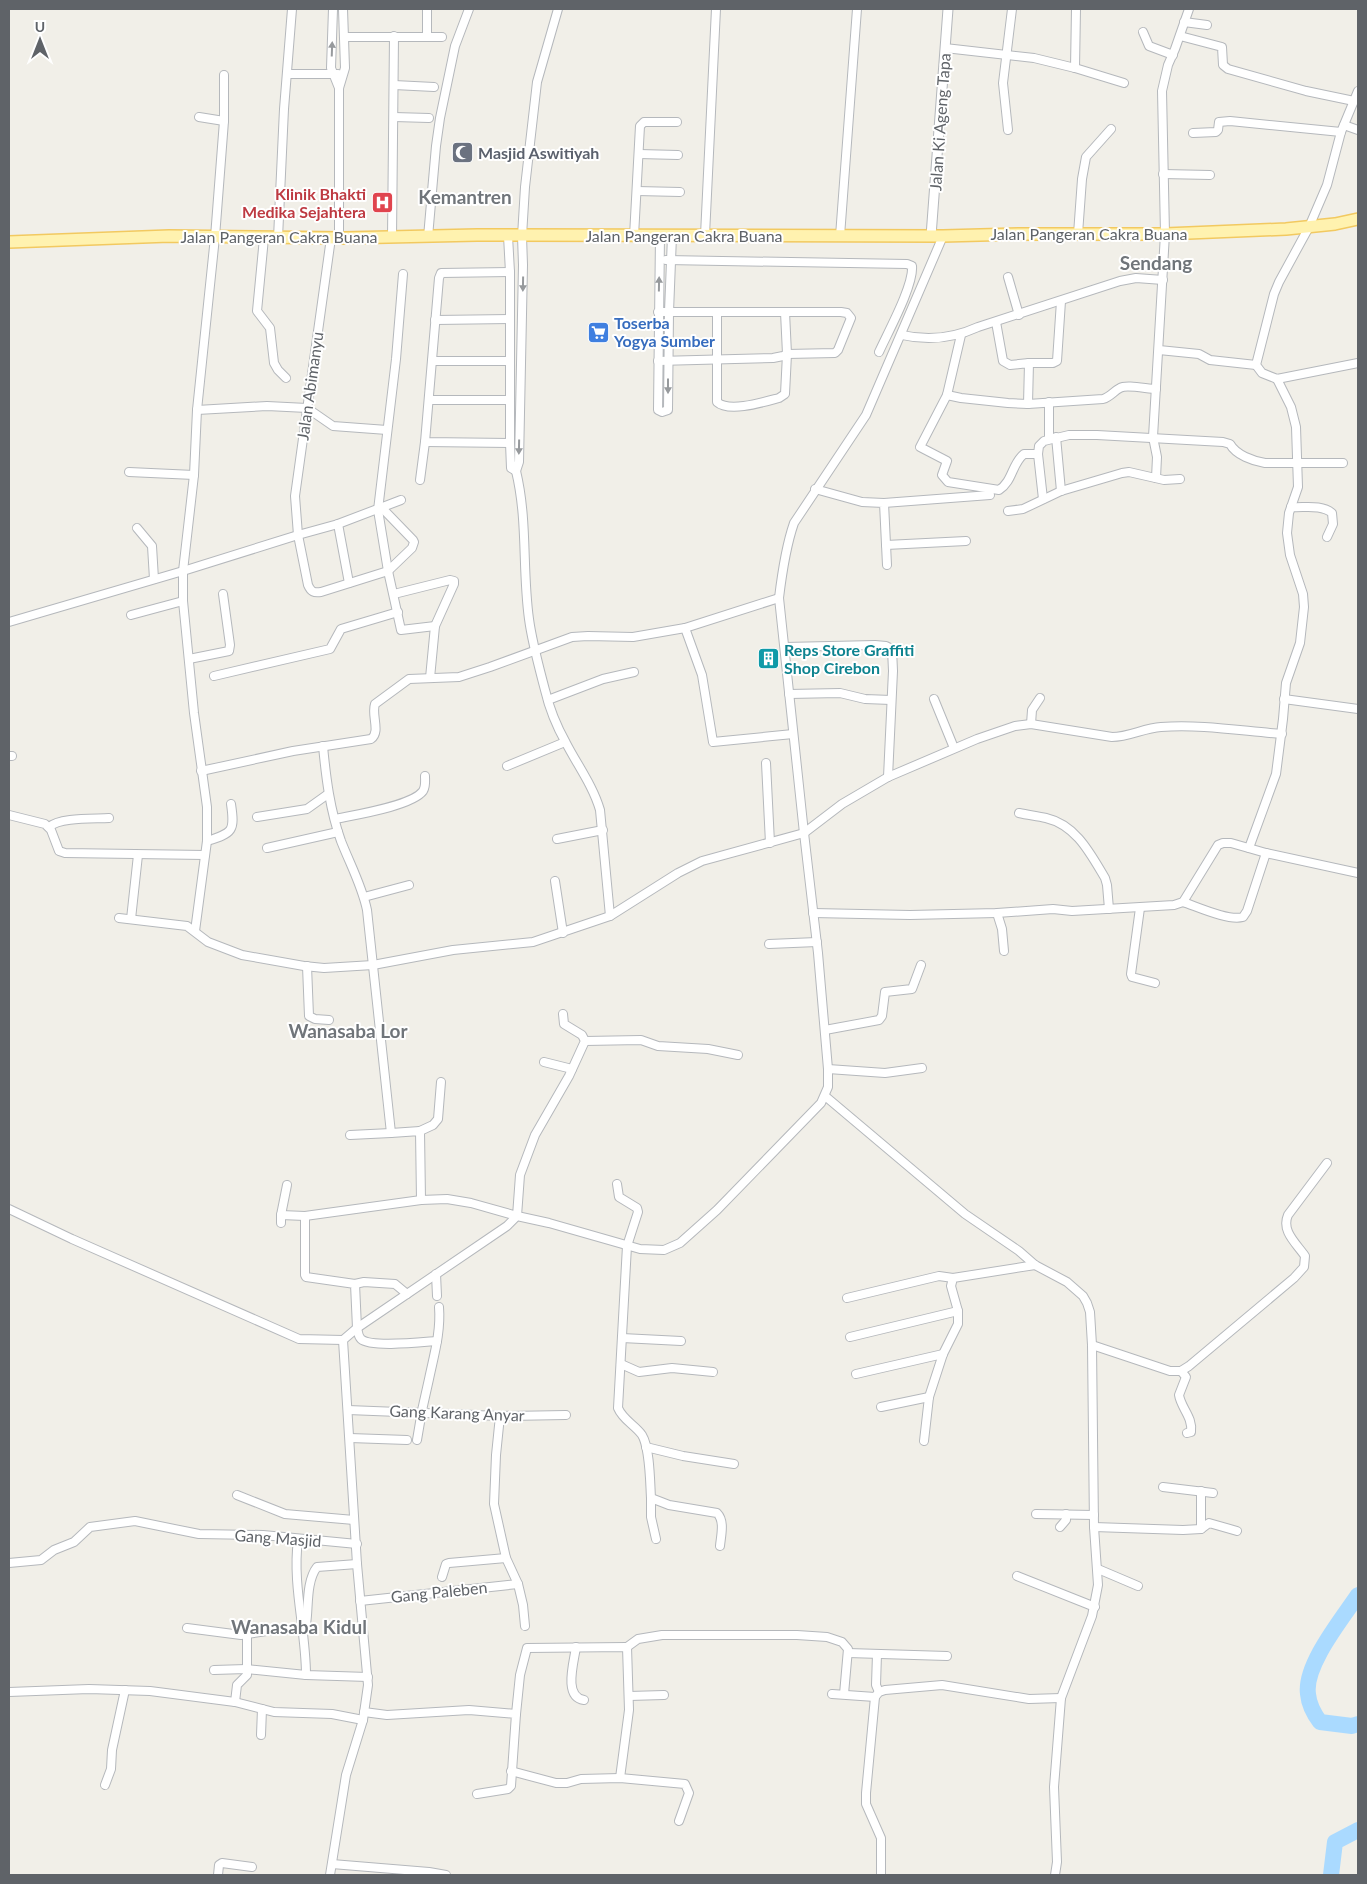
<svg xmlns="http://www.w3.org/2000/svg" width="1367" height="1884" viewBox="0 0 1367 1884" font-family="Lato,sans-serif">
<style>
.lines{fill:none;stroke-linecap:round;stroke-linejoin:round}
.river{stroke:#aadaff;stroke-width:16}
.minor-casing{stroke:#b5b8bc;stroke-width:10}
.tertiary-casing{stroke:#b5b8bc;stroke-width:11}
.primary-casing{stroke:#f2c960;stroke-width:14}
.minor{stroke:#fff;stroke-width:8}
.tertiary{stroke:#fff;stroke-width:9}
.primary{stroke:#fff2af;stroke-width:11}
.oneway{fill:#979a9d}
.labels{text-anchor:middle;stroke-width:4;stroke-linejoin:round;paint-order:stroke}
.street-label{font-size:16px;fill:#5f6368;stroke:#fff}
.worship-label{font-size:16px;font-weight:bold;fill:#5b616d;stroke:#fff;text-anchor:start}
.health-label{font-size:16px;font-weight:bold;fill:#be3a42;stroke:#fff;text-anchor:end}
.shop-label{font-size:16px;font-weight:bold;fill:#366cbe;stroke:#fff;text-anchor:start}
.culture-label{font-size:16px;font-weight:bold;fill:#0d838f;stroke:#fff;text-anchor:start}
.quarter-label{font-size:19px;font-weight:bold;fill:#70757a;stroke:#fff}
</style>
<rect width="100%" height="100%" fill="#f1efe8"/>
<g class="lines">
<g class="river">
<path d="M1358,1595C1342,1619 1304,1665 1308,1694C1309,1705 1314,1714 1320,1722L1352,1726L1358,1724"/>
<polyline points="1331,1875 1335,1842 1358,1830"/>
</g>
<defs>
<g id="minor">
<polyline points="333,9 331,68 339,88"/>
<polyline points="427,9 427,36"/>
<polyline points="1184,22 1207,25"/>
<polyline points="1143,32 1149,46 1173,55"/>
<polyline points="1180,36 1222,47 1223,65 1228,69 1306,91 1354,101"/>
<polyline points="344,37 442,37"/>
<polyline points="945,48 1034,58 1075,68 1124,83"/>
<polyline points="1075,68 1076,9"/>
<polyline points="287,74 338,74"/>
<polyline points="394,85 434,87"/>
<polyline points="1358,91 1341,132 1327,185 1309,227 1279,282 1274,294 1256,365 1262,373 1277,379 1358,363"/>
<polyline points="199,117 224,121"/>
<polyline points="394,117 429,118"/>
<polyline points="1344,125 1358,130"/>
<polyline points="1008,130 1003,83 1012,9"/>
<polyline points="1193,133 1216,132 1218,130 1219,122 1230,121 1341,132"/>
<polyline points="639,154 678,155"/>
<polyline points="1163,174 1210,175"/>
<polyline points="637,191 680,192"/>
<polyline points="1078,234 1082,179 1086,157 1111,129"/>
<polyline points="705,235 716,9"/>
<polyline points="508,236 510,272 510,443 511,468 516,471 519,462 523,265 522,236 525,187 537,82 558,9"/>
<polyline points="634,236 640,126 644,122 677,122"/>
<polyline points="660,236 658,410 662,412 668,410 669,312 672,236"/>
<polyline points="840,236 857,9"/>
<polyline points="428,237 436,146 440,118 455,46 469,9"/>
<polyline points="264,238 257,311 270,328 274,363 278,370 286,378"/>
<polyline points="278,238 284,109 292,9"/>
<path d="M331,238L295,496L298,535L308,585C311,592 314,593 321,592L388,571L412,548L414,542L413,540L382,508"/>
<polyline points="339,238 339,88 345,68 343,9"/>
<polyline points="392,238 394,36"/>
<path d="M666,260L907,264L912,266C914,285 888,332 879,352"/>
<polyline points="510,272 441,273 439,278 425,442 510,443"/>
<polyline points="403,274 396,359 378,510 388,571 401,630 435,626"/>
<polyline points="1008,277 1019,315"/>
<path d="M717,312V402C729,413 764,402 779,398L785,394L787,354L785,312"/>
<polyline points="435,320 510,319"/>
<polyline points="996,322 1003,361 1010,365 1029,363 1028,404"/>
<path d="M902,335C928,341 954,338 978,327L1120,281L1136,278L1163,280"/>
<path d="M961,335L947,395L920,447L947,461L942,475L948,482L999,490C1013,481 1012,463 1024,454H1038L1039,446L1044,441L1069,435H1097L1223,442L1230,444C1236,455 1253,461 1265,463H1343"/>
<polyline points="1159,350 1199,354 1210,360 1256,365"/>
<polyline points="432,361 509,361"/>
<polyline points="658,361 773,358 783,356 787,354 835,353 838,350 851,318 847,313 841,312 658,312"/>
<polyline points="1029,363 1053,363 1057,361 1061,301"/>
<path d="M947,395L961,398L1008,403L1028,404L1103,399C1110,397 1114,391 1120,388C1126,384 1148,389 1156,389"/>
<polyline points="429,400 510,400"/>
<polyline points="1049,402 1049,439"/>
<polyline points="197,410 267,406 307,408 333,426 387,430"/>
<polyline points="1056,437 1061,491"/>
<polyline points="1038,454 1043,499"/>
<path d="M516,471C528,521 522,569 529,619C532,642 539,667 545,690C549,707 557,727 566,743C578,766 593,786 600,810L610,916"/>
<polyline points="129,472 194,475"/>
<polyline points="1156,478 1157,457 1153,437 1165,234 1162,91 1168,65 1175,49 1189,9"/>
<polyline points="420,480 425,442"/>
<polyline points="815,489 862,502 884,503 887,565"/>
<polyline points="884,503 990,495"/>
<path d="M1291,507C1304,508 1321,504 1332,513L1333,524L1327,537"/>
<polyline points="1008,511 1023,509 1061,491 1122,473 1129,472 1164,480 1180,479"/>
<polyline points="338,524 349,583"/>
<polyline points="137,528 152,546 154,579"/>
<polyline points="886,545 966,541"/>
<polyline points="394,594 450,580 454,581 454,584 435,626 430,678"/>
<polyline points="131,615 183,601"/>
<polyline points="9,622 183,571 298,535 338,524 401,500"/>
<polyline points="685,628 702,675 713,742 793,734"/>
<polyline points="785,647 875,645 886,646 892,649 893,671 888,777"/>
<polyline points="189,659 229,651 230,645 223,594"/>
<polyline points="214,676 330,649 341,629 398,612"/>
<polyline points="789,694 840,693 865,699 891,700"/>
<polyline points="934,699 954,748"/>
<polyline points="1284,699 1358,709"/>
<polyline points="548,700 603,679 634,672"/>
<polyline points="1031,724 1032,710 1040,698"/>
<path d="M323,746C326,778 330,810 341,841C350,864 362,886 367,910L391,1133L420,1131L421,1200"/>
<polyline points="9,756 12,756"/>
<polyline points="766,763 770,843"/>
<polyline points="507,766 565,742"/>
<path d="M201,771L293,751L371,739C381,732 371,715 375,704L409,679L459,677L490,667L572,637L588,636L633,637L685,628L779,598"/>
<path d="M1019,813C1028,815 1037,816 1046,818C1076,825 1090,853 1105,878L1107,885L1109,909"/>
<polyline points="9,815 45,824 51,830 59,851 65,853 205,855"/>
<polyline points="257,817 307,809 328,794"/>
<path d="M335,819C354,815 412,806 423,791C426,786 425,781 425,776"/>
<path d="M49,827C60,817 94,819 109,818"/>
<polyline points="557,839 603,830"/>
<path d="M207,841C233,833 235,831 231,804"/>
<polyline points="267,848 338,832"/>
<polyline points="1249,848 1276,774 1283,719 1286,683 1300,643 1304,607 1303,594 1290,555 1287,533 1289,513 1298,487 1296,427 1291,407 1277,379"/>
<polyline points="555,881 563,933"/>
<polyline points="364,897 409,885"/>
<path d="M1183,902C1198,907 1228,921 1243,917L1247,911L1266,853"/>
<polyline points="1140,908 1131,974 1132,977 1155,983"/>
<polyline points="813,913 910,915 997,913 1053,909 1072,911 1174,905 1183,902 1218,845 1223,843 1231,843 1266,853 1358,873"/>
<polyline points="997,913 1002,929 1004,951"/>
<path d="M119,918L187,926L208,942L242,955L304,966L324,968L373,965L453,950L533,942L610,916L678,873L702,861L804,833L842,804L888,777L977,739L1015,726L1031,724L1112,737C1129,737 1144,728 1161,727C1201,724 1242,731 1282,734"/>
<polyline points="131,919 138,855"/>
<polyline points="195,931 207,841 207,807 194,713 183,601 183,571 194,475 197,410 215,237 224,121 224,75"/>
<polyline points="769,944 817,942"/>
<polyline points="307,966 309,1016 315,1019 329,1020"/>
<polyline points="825,1030 879,1020 882,1016 885,992 912,989 921,965"/>
<polyline points="585,1041 641,1040 658,1046 708,1049 738,1055"/>
<polyline points="544,1062 572,1069"/>
<polyline points="828,1069 885,1073 922,1068"/>
<polyline points="825,1096 965,1214 1019,1251 1035,1265 1067,1282 1083,1296 1087,1303 1090,1312 1092,1345 1094,1527 1098,1585 1092,1616 1061,1698 1054,1787 1057,1862 1055,1875"/>
<polyline points="420,1131 433,1125 438,1119 441,1082"/>
<polyline points="350,1135 391,1133"/>
<path d="M617,1184L619,1197L637,1208L638,1212L627,1246L618,1408C623,1420 635,1425 642,1435C650,1448 650,1482 651,1498L669,1505L717,1513C725,1521 721,1535 720,1546"/>
<polyline points="9,1209 72,1239 299,1339 343,1340"/>
<polyline points="281,1215 287,1185"/>
<path d="M305,1216V1275L306,1277L355,1284L357,1328C358,1332 358,1336 361,1339C371,1348 423,1342 437,1341"/>
<polyline points="281,1223 281,1215 305,1216 421,1200 447,1199 471,1203 517,1216 520,1175 535,1135 569,1076 585,1041 582,1035 564,1024 563,1014"/>
<polyline points="436,1274 437,1296"/>
<polyline points="355,1284 364,1282 395,1284 407,1294"/>
<polyline points="847,1298 939,1276 953,1278"/>
<polyline points="850,1337 958,1311"/>
<polyline points="622,1338 681,1341"/>
<path d="M1092,1345L1170,1371H1181L1189,1366L1294,1278L1304,1267L1305,1256C1296,1243 1281,1231 1288,1215L1327,1163"/>
<polyline points="621,1364 639,1372 672,1368 713,1372"/>
<path d="M1181,1371L1186,1377L1179,1395C1181,1408 1193,1417 1191,1432L1187,1433"/>
<polyline points="856,1374 943,1354"/>
<polyline points="881,1407 929,1397"/>
<polyline points="348,1410 500,1416 566,1415"/>
<polyline points="500,1416 496,1455 494,1504 506,1558 518,1584 523,1605 525,1626"/>
<polyline points="350,1438 407,1440"/>
<path d="M417,1440C420,1419 424,1399 429,1379C434,1355 441,1332 439,1307"/>
<polyline points="924,1441 929,1397 943,1354 958,1324 958,1311 951,1286 953,1278 1035,1265"/>
<polyline points="646,1447 683,1456 734,1464"/>
<polyline points="1163,1487 1213,1493"/>
<polyline points="237,1495 285,1514 354,1520"/>
<polyline points="651,1498 651,1517 656,1539"/>
<polyline points="1036,1514 1094,1515"/>
<polyline points="1060,1527 1066,1520 1066,1514"/>
<polyline points="1094,1527 1183,1530 1201,1529 1209,1523 1237,1531"/>
<polyline points="1201,1529 1201,1491"/>
<path d="M298,1540C292,1585 306,1630 306,1675"/>
<polyline points="9,1563 41,1560 54,1550 74,1542 90,1527 135,1521 199,1534 263,1535 357,1544"/>
<polyline points="1098,1569 1138,1586"/>
<polyline points="1017,1576 1095,1607"/>
<polyline points="442,1577 446,1564 449,1563 506,1558"/>
<polyline points="360,1601 518,1584"/>
<path d="M187,1628L241,1635L273,1630H303C311,1623 303,1585 317,1567L357,1564"/>
<path d="M576,1647C574,1662 563,1697 584,1700"/>
<polyline points="627,1647 638,1639 662,1635 797,1635 827,1637 842,1642 848,1649 844,1694"/>
<polyline points="848,1653 947,1656"/>
<polyline points="877,1654 876,1685 879,1692"/>
<polyline points="214,1670 246,1669 306,1675 368,1677"/>
<polyline points="9,1692 89,1689 150,1691 235,1702 274,1712 332,1714 363,1720"/>
<polyline points="832,1694 875,1697"/>
<polyline points="629,1696 664,1695"/>
<polyline points="235,1702 237,1685 247,1675 247,1635"/>
<polyline points="364,1712 387,1715 469,1710 516,1714 511,1786 508,1789 477,1794"/>
<polyline points="516,1714 520,1675 527,1648 627,1647 629,1710 620,1778"/>
<polyline points="261,1735 262,1709"/>
<polyline points="511,1771 556,1783 567,1783 581,1779 620,1778 685,1784 689,1793 679,1821"/>
<polyline points="105,1785 111,1769 112,1750 125,1690"/>
<polyline points="332,1864 429,1872 446,1875"/>
<polyline points="218,1875 219,1865 222,1863 252,1867"/>
<path d="M330,1875L346,1775L363,1720L368,1685L357,1564L343,1340L357,1328L507,1226L517,1216L549,1223L640,1249L664,1250L680,1243L717,1210L821,1103L828,1087V1069L818,953L804,833L779,598C782,573 786,546 794,523L866,415L943,236"/>
<polyline points="881,1875 881,1838 866,1804 866,1793 875,1697 879,1692 885,1690 942,1685 1029,1699 1061,1698"/>
</g>
<polyline id="tertiary" points="931,236 948,9"/>
<polyline id="primary" points="9,242 169,236 344,238 477,235 943,236 1020,234 1165,234 1286,229 1335,224 1358,219"/>
</defs>
<use href="#minor" class="minor-casing"/>
<use href="#tertiary" class="tertiary-casing"/>
<use href="#primary" class="primary-casing"/>
<use href="#minor" class="minor"/>
<use href="#tertiary" class="tertiary"/>
<use href="#primary" class="primary"/>
</g>
<defs><path id="oneway-solid" d="M-6-.8H1V-3.2L6.5 0L1 3.2V.8H-6Z" transform="scale(1.25)"/></defs>
<g class="oneway">
<use href="#oneway-solid" transform="translate(332 49) rotate(-88)"/>
<use href="#oneway-solid" transform="translate(523 284) rotate(91)"/>
<use href="#oneway-solid" transform="translate(659 284) rotate(-89)"/>
<use href="#oneway-solid" transform="translate(668 386) rotate(90)"/>
<use href="#oneway-solid" transform="translate(519 447) rotate(91)"/>
</g>
<defs>
<symbol id="mosque-square" viewBox="-11 -11 22 22"><rect x="-9" y="-9" width="18" height="18" rx="4" fill="#6b7280" stroke="#fff"/><path d="M3.5-4.9A6 6 0 1 0 3.5 4.9A5 5 0 1 1 3.5-4.9Z" fill="#fff"/></symbol>
<symbol id="hospital-square" viewBox="-11 -11 22 22"><rect x="-9" y="-9" width="18" height="18" rx="4" fill="#e0444e" stroke="#fff"/><path d="M-5-5h3v3.5h4V-5h3V5h-3V1.5h-4V5h-3Z" fill="#fff"/></symbol>
<symbol id="supermarket-square" viewBox="-11 -11 22 22"><rect x="-9" y="-9" width="18" height="18" rx="4" fill="#3f7fe0" stroke="#fff"/><path d="M-6-5.5h2.5l.6 2H6L4.5 2H-2.5L-4.4-4H-6ZM-1.5 3.2a1.3 1.3 0 1 0 .1 0ZM3 3.2a1.3 1.3 0 1 0 .1 0Z" fill="#fff"/></symbol>
<symbol id="building-square" viewBox="-11 -11 22 22"><rect x="-9" y="-9" width="18" height="18" rx="4" fill="#0f9aa8" stroke="#fff"/><path d="M-4-6H4V6H1V3H-1V6H-4ZM-2.5-4.3h1.7v1.8h-1.7ZM.8-4.3h1.7v1.8H.8ZM-2.5-1h1.7V.8h-1.7ZM.8-1h1.7V.8H.8Z" fill="#fff"/></symbol>
</defs>
<g fill-rule="evenodd">
<use href="#mosque-square" x="450" y="140" width="25" height="25"/>
<use href="#hospital-square" x="370" y="190" width="25" height="25"/>
<use href="#supermarket-square" x="586" y="320" width="25" height="25"/>
<use href="#building-square" x="756" y="646" width="25" height="25"/>
</g>
<g class="labels">
<g class="street-label">
<text transform="translate(940 122) rotate(-86)" y="6">Jalan Ki Ageng Tapa</text>
<text x="1089" y="240">Jalan Pangeran Cakra Buana</text>
<text x="684" y="242">Jalan Pangeran Cakra Buana</text>
<text x="279" y="243">Jalan Pangeran Cakra Buana</text>
<text transform="translate(310 386) rotate(-82)" y="6">Jalan Abimanyu</text>
<text transform="translate(457 1413) rotate(2)" y="6">Gang Karang Anyar</text>
<text transform="translate(278 1538) rotate(4)" y="6">Gang Masjid</text>
<text transform="translate(439 1592) rotate(-6)" y="6">Gang Paleben</text>
</g>
<g class="worship-label">
<text x="478" y="159">Masjid Aswitiyah</text>
</g>
<g class="health-label">
<text x="366" y="200">Klinik Bhakti<tspan x="366" dy="18">Medika Sejahtera</tspan></text>
</g>
<g class="shop-label">
<text x="614" y="329">Toserba<tspan x="614" dy="18">Yogya Sumber</tspan></text>
</g>
<g class="culture-label">
<text x="784" y="656">Reps Store Graffiti<tspan x="784" dy="18">Shop Cirebon</tspan></text>
</g>
<g class="quarter-label">
<text x="465" y="204">Kemantren</text>
<text x="1156" y="270">Sendang</text>
<text x="348" y="1038">Wanasaba Lor</text>
<text x="299" y="1634">Wanasaba Kidul</text>
</g>
</g>
<rect width="1367" height="1884" fill="none" stroke="#5f6368" stroke-width="20"/>
<g transform="translate(40 40)" stroke="#ffffff" stroke-width="4" paint-order="stroke">
<path d="M0-4L9 19L0 12L-9 19Z" fill="#5f6368"/>
<text y="-8" font-size="14" font-weight="bold" text-anchor="middle" fill="#5f6368">U</text>
</g>
</svg>
